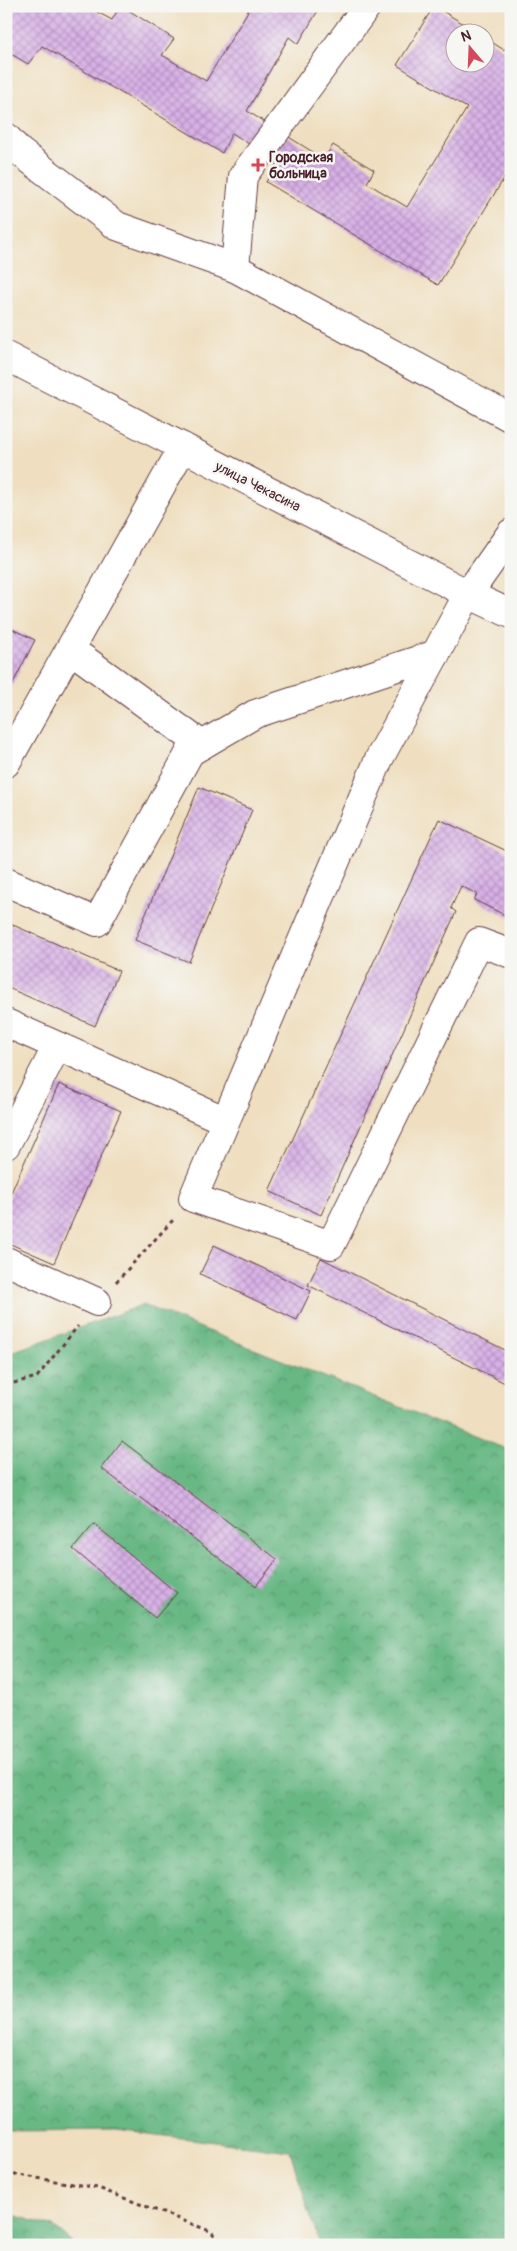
<svg xmlns="http://www.w3.org/2000/svg" width="517" height="2251" viewBox="0 0 517 2251" font-family="Pangolin,sans-serif">
<style>
.forest{fill:url(#forest-crowns);stroke:#596c58}
.building{fill:url(#building-cross-hatch)}
.lines{fill:none;stroke-linecap:round;stroke-linejoin:round}
.minor-casing{stroke:#633c41;stroke-width:30}
.path{stroke:#633c41;stroke-width:3;stroke-dasharray:4 4;stroke-linecap:butt}
.minor{stroke:#fff;stroke-width:28}
.poi-dot{fill:#d1495b;stroke:#f6f6f2;stroke-width:2}
.labels{text-anchor:middle;stroke-width:5;stroke-linejoin:round;paint-order:stroke}
.poi-label{font-size:14px;font-weight:bold;fill:#4a1f2b;stroke:#f6f6f2;text-anchor:start}
.street-label{font-size:14px;fill:#4a1f2b;stroke:#f6f6f2}
</style>
<defs>
<pattern id="forest-crowns" width="20" height="18" patternUnits="userSpaceOnUse" patternTransform="scale(1.25)"><rect width="20" height="18" fill="#68b884"/><path d="M2 6a3 3 0 1 1 6 0M12 15a3 3 0 1 1 6 0" fill="none" stroke="#58956c"/></pattern>
<pattern id="building-cross-hatch" width="8" height="8" patternUnits="userSpaceOnUse" patternTransform="scale(1.25)"><rect width="8" height="8" fill="#d8b1e7"/><path d="M0 0l8 8M0 8l8-8" fill="none" stroke="#b18fbb"/></pattern>
</defs>
<rect width="100%" height="100%" fill="#f6f6f2"/>
<filter id="ink" filterUnits="userSpaceOnUse"><feTurbulence type="fractalNoise" baseFrequency=".02" numOctaves="2"/><feDisplacementMap in="SourceGraphic" scale="10" xChannelSelector="R" yChannelSelector="G"/><feConvolveMatrix kernelMatrix="1 2 1 2 8 2 1 2 1" color-interpolation-filters="sRGB"/></filter>
<filter id="wash" filterUnits="userSpaceOnUse"><feTurbulence type="fractalNoise" baseFrequency=".0096" numOctaves="4" result="noise"/><feDisplacementMap in="SourceGraphic" scale="20" xChannelSelector="R" yChannelSelector="G"/><feGaussianBlur stdDeviation="1.12" result="paint"/><feColorMatrix in="noise" values="0 0 0 0 0 0 0 0 0 0 0 0 0 0 0 0 0 1.4 0 .05"/><feComposite in="paint" operator="in"/></filter>
<g filter="url(#wash)">
<rect width="100%" height="100%" fill="#efdfc0"/>
<g class="forest">
<polygon points="143,1305 511,1451 511,2245 320,2245 290,2151 116,2130 6,2131 6,1354"/>
<polygon points="6,2213 54,2227 75,2245 6,2245"/>
</g>
<g id="blocks">
<g class="building">
<polygon points="6,6 86,6 112,20 120,6 122,6 174,39 162,55 206,81 251,6 315,6 319,9 298,44 289,37 247,111 324,159 333,145 374,170 367,183 407,207 467,108 397,65 434,6 477,32 454,32 454,62 484,62 484,37 504,50 511,40 511,167 438,285 266,182 277,162 232,133 222,153 42,46 28,64 6,51"/>
<polygon points="6,626 35,640 6,697"/>
<polygon points="199,787 252,810 189,962 135,940"/>
<polygon points="439,819 511,853 511,918 474,900 477,894 461,886 451,908 456,912 321,1215 269,1191"/>
<polygon points="6,922 119,971 95,1026 6,987"/>
<polygon points="59,1084 121,1111 54,1263 6,1242 6,1204"/>
<polygon points="214,1245 311,1291 297,1320 200,1274"/>
<polygon points="321,1258 511,1353 511,1386 308,1285"/>
<polygon points="122,1441 277,1559 256,1586 101,1468"/>
<polygon points="94,1524 177,1593 155,1618 73,1549"/>
</g>
</g>
</g>
<g filter="url(#ink)">
<use href="#blocks" fill-opacity="0" stroke="#633c41" stroke-width="1"/>
<g class="lines">
<defs>
<g id="minor">
<polyline points="6,137 20,152 117,226 235,268 511,418"/>
<polyline points="235,268 243,176 367,6"/>
<polyline points="6,356 468,594 511,614"/>
<polyline points="511,533 468,594 379,759 193,1198 331,1245 479,942 511,954"/>
<polyline points="70,649 202,745"/>
<polyline points="6,763 183,447"/>
<polyline points="6,882 97,922 190,752 255,714 436,654"/>
<polyline points="6,1023 226,1121"/>
<polyline points="6,1145 57,1046"/>
<polyline points="6,1261 97,1302"/>
</g>
</defs>
<use href="#minor" class="minor-casing"/>
<g class="path">
<polyline points="116,1282 173,1220"/>
<polyline points="6,1385 37,1377 78,1326"/>
<polyline points="6,2173 98,2188 210,2231 225,2245"/>
</g>
<use href="#minor" class="minor"/>
</g>
</g>
<path class="poi-dot" d="M255.5 157.5h5v5h5v5h-5v5h-5v-5h-5v-5h5z"/>
<g class="labels">
<g class="poi-label">
<text x="269" y="162">Городская<tspan x="269" dy="16">больница</tspan></text>
</g>
<g class="street-label">
<text transform="translate(258 486) rotate(27)" y="5">улица Чекасина</text>
</g>
</g>
<rect width="517" height="2251" fill="none" stroke="#f6f6f2" stroke-width="25"/>
<g transform="translate(470 48) rotate(341)"><circle r="24" fill="#f6f6f2" stroke="#b1a0a2"/>
<path d="M0-4L9 19L0 12L-9 19Z" fill="#d1495b"/>
<text y="-8" font-size="14" font-weight="bold" text-anchor="middle" fill="#4a1f2b">N</text>
</g>
</svg>
